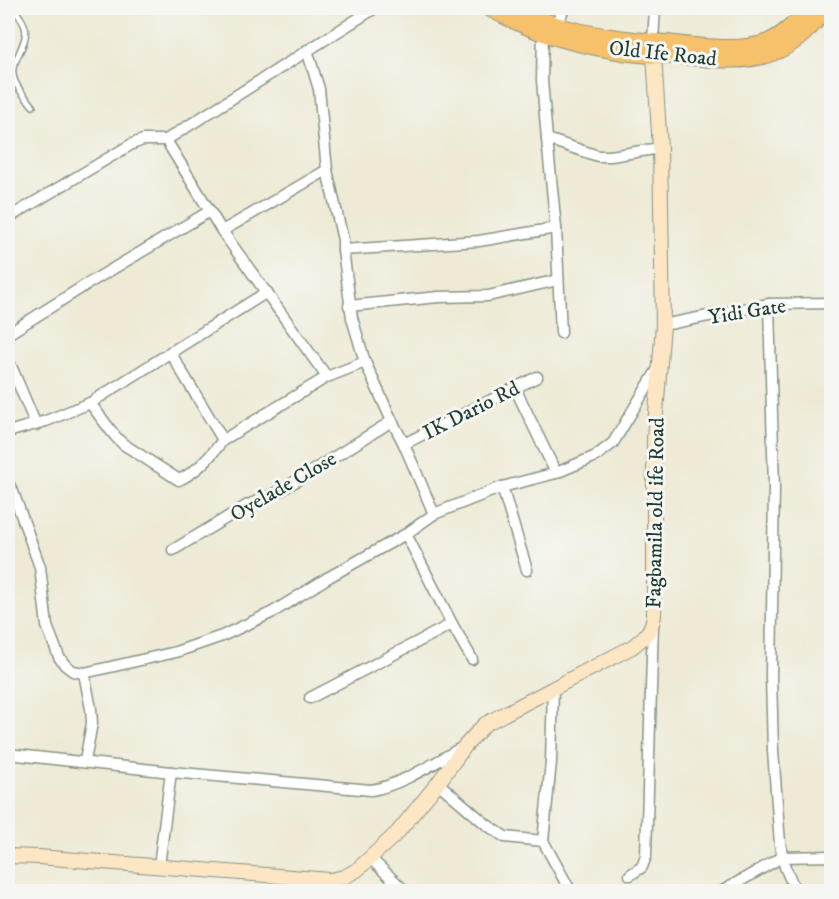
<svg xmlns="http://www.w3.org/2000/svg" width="839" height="899" viewBox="0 0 839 899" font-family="'IM FELL DW Pica',serif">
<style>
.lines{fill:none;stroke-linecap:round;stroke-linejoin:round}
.lane-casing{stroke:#869485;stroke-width:8}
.street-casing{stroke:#869485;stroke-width:13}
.secondary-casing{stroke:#869485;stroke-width:16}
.primary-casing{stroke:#869485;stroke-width:17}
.lane{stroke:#fff;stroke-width:5}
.street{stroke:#fff;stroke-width:10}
.secondary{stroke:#fce6c4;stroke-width:14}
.primary{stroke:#f7c06b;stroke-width:15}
.labels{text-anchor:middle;stroke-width:6;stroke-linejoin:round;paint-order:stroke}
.street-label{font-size:21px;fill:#1f3d34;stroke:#f6f6f2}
</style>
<rect width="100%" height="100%" fill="#f6f6f2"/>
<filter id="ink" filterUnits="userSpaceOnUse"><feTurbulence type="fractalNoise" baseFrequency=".0167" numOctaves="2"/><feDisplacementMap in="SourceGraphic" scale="12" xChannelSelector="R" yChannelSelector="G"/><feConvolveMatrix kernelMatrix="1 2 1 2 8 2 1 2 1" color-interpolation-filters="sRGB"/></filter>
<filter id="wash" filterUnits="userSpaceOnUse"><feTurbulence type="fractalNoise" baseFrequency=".008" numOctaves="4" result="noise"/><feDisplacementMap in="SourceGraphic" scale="24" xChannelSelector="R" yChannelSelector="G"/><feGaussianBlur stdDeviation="1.35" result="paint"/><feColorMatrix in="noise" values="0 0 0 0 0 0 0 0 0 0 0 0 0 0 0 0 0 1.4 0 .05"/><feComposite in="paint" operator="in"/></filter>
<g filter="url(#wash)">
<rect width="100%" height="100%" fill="#eeead6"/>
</g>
<g filter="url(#ink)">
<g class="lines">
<defs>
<path id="lane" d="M13,8C32,30 27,35 16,60C14,64 12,69 13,74C14,86 26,97 33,106"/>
<g id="street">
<polyline points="557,25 564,8"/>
<polyline points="543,33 542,80 547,139 556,228 561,333"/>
<polyline points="653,41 655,8"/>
<polyline points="307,50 319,89 327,170 343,240 343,250 352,318 365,362 392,421 404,444 434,514"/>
<polyline points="547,139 598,156 611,156 660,148"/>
<polyline points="166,140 222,231 327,377"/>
<polyline points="8,218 132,144 143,140 166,140 375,8"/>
<polyline points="222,231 327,170"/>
<polyline points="343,250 479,241 556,228"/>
<polyline points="769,304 774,488 771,675 773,751 780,844 785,867 796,892"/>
<polyline points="349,306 438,297 488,296 558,280"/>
<polyline points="663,325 769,304 832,303"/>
<polyline points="8,334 84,286 210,211"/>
<polyline points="170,352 223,440"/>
<polyline points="8,359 36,425"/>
<polyline points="515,388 556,473"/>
<path d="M90,403L115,436L123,444L179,480C199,470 209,458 223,440L327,377L365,362"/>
<polyline points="8,432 46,421 90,403 267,292"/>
<polyline points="404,444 537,377"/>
<polyline points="8,483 13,492 40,567 47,626 59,657 65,665 73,671 84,673 176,652 222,636 273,612 329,577 406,534 434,514 502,487 556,473 596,456 613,443 659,367"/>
<polyline points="502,487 527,570"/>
<polyline points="406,534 452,624 472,659"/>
<polyline points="173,550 246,506 280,491 392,421"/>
<polyline points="84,673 91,709 92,723 85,761"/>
<polyline points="310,698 452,624"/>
<path d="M8,754L171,772L371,790C400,786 437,761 463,747"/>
<polyline points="438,783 487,825 505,837 543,841 571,892"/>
<polyline points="543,841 551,762 553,688"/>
<polyline points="370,858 406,892"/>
<polyline points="159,866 171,772"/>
<polyline points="630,875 642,867 646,856 653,624"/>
<polyline points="721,892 782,857 832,856"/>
</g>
<path id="secondary" d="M8,856L39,857L330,880L344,877L357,870L397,833L438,783L465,746L485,724L632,647C645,637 652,631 654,615V438L663,325L660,148L654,55"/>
<g id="primary">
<path d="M488,8C505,17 523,26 542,33C565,41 601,49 626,53C646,56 666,56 686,57C715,60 748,64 776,52C798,43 813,26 827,8"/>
<path d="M520,8C532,14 544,21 557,25C592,36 635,40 671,43C699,46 740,52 767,42C784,35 797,20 810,8"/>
</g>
</defs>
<use href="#lane" class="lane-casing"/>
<use href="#street" class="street-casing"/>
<use href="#secondary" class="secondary-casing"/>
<use href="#primary" class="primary-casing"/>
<use href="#lane" class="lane"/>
<use href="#street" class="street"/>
<use href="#secondary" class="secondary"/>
<use href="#primary" class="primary"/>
</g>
</g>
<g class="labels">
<g class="street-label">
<text transform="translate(663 53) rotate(6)" y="7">Old Ife Road</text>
<text transform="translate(747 311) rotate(-9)" y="7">Yidi Gate</text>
<text transform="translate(471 410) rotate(-27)" y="7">IK Dario Rd</text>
<text transform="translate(283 486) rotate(-30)" y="7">Oyelade Close</text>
<text transform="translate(655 513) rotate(-89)" y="7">Fagbamila old ife Road</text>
</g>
</g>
<rect width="839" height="899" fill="none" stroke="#f6f6f2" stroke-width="30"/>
</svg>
